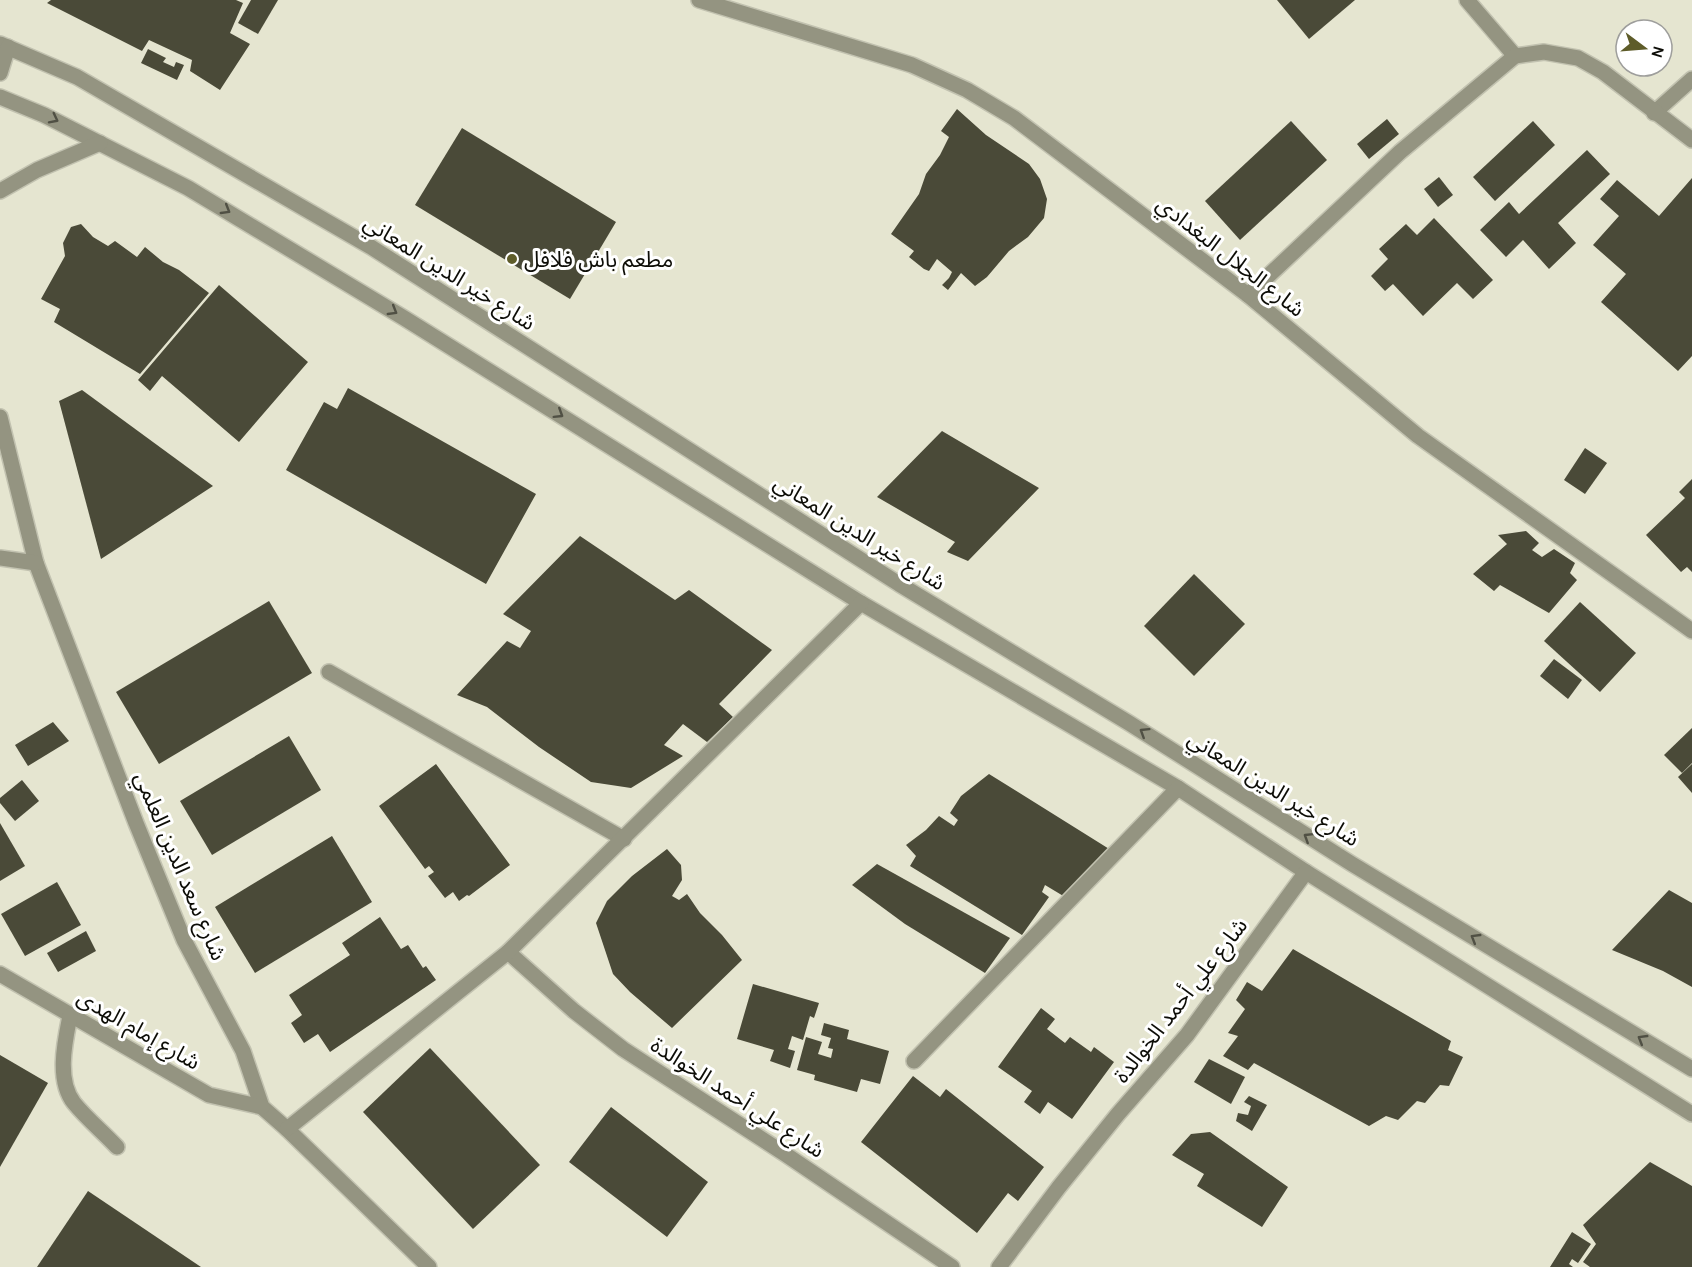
<svg xmlns="http://www.w3.org/2000/svg" width="1692" height="1267" viewBox="0 0 1692 1267" font-family="Karla,'Noto Sans Arabic',sans-serif">
<style>
.building{fill:#4a4a38}
.lines{fill:none;stroke-linecap:round;stroke-linejoin:round}
.minor-casing{stroke:#c2c2b0;stroke-width:18}
.minor{stroke:#949481;stroke-width:15}
.oneway{stroke:#505044}
.poi-dot{fill:#5e5c29;stroke:#fff;stroke-width:2}
.labels{text-anchor:middle;stroke-width:6;stroke-linejoin:round;paint-order:stroke}
.street-label{font-size:22px;fill:#0d0d07;stroke:#fff}
.poi-label{font-size:22px;fill:#0d0d07;stroke:#fff;text-anchor:start}
</style>
<rect width="100%" height="100%" fill="#e5e5d0"/>
<g class="building">
<polygon points="51,0 236,0 243,3 230,33 250,44 220,90 190,71 192,60 149,40 142,51 47,3"/>
<polygon points="251,0 278,0 258,34 238,23"/>
<polygon points="1277,0 1355,0 1309,39"/>
<polygon points="148,49 166,58 163,62 174,67 176,62 184,65 177,80 141,63"/>
<polygon points="957,109 986,135 1029,164 1040,179 1047,199 1044,218 1028,237 1009,251 987,277 975,286 961,273 948,290 942,285 949,278 952,272 937,259 929,271 924,269 909,257 914,251 891,234 919,194 926,174 940,155 949,137 941,131"/>
<polygon points="1387,119 1399,134 1369,159 1357,144"/>
<polygon points="1291,121 1327,160 1240,240 1205,201"/>
<polygon points="1533,121 1555,145 1495,201 1473,177"/>
<polygon points="462,128 616,222 570,299 415,205"/>
<polygon points="1587,150 1610,174 1558,223 1576,243 1549,269 1523,240 1506,257 1480,230 1509,202 1519,214"/>
<polygon points="1439,177 1453,195 1438,207 1424,189"/>
<polygon points="1692,178 1692,356 1678,371 1601,302 1626,274 1593,245 1619,216 1600,199 1617,180 1659,216"/>
<polygon points="1434,218 1493,280 1473,299 1457,283 1423,316 1393,284 1385,291 1371,276 1388,259 1379,249 1406,224 1417,235"/>
<polygon points="81,224 93,237 108,246 115,241 137,257 145,247 163,262 179,270 209,293 140,374 54,322 60,309 41,299 65,256 63,243 71,227"/>
<polygon points="219,285 308,362 239,442 162,376 150,391 138,380"/>
<polygon points="348,388 536,494 486,584 286,470 324,402 337,409"/>
<polygon points="82,390 213,486 101,559 59,401"/>
<polygon points="942,431 1039,488 968,561 947,552 955,542 877,497"/>
<polygon points="1585,448 1607,463 1585,494 1564,480"/>
<polygon points="1692,479 1692,572 1687,567 1681,572 1646,535 1685,498 1679,492"/>
<polygon points="1526,531 1539,543 1532,550 1542,557 1554,549 1575,563 1570,573 1577,580 1549,613 1500,585 1494,591 1473,574 1507,544 1498,535"/>
<polygon points="580,536 675,600 689,590 772,650 719,704 733,717 707,742 683,724 664,745 683,756 631,788 591,782 539,747 487,707 457,695 507,641 520,648 531,631 503,614"/>
<polygon points="1194,574 1245,624 1194,676 1144,626"/>
<polygon points="269,601 312,673 159,764 116,692"/>
<polygon points="1580,602 1636,653 1600,692 1544,641"/>
<polygon points="1554,659 1582,680 1568,699 1540,676"/>
<polygon points="53,722 69,741 28,766 15,745"/>
<polygon points="1692,728 1692,763 1682,773 1664,755"/>
<polygon points="289,736 321,790 212,855 180,801"/>
<polygon points="436,764 510,865 469,896 467,895 459,901 453,892 445,898 428,876 434,872 429,866 425,869 379,806"/>
<polygon points="1692,764 1692,793 1678,777"/>
<polygon points="989,774 1114,852 1065,897 1045,885 1042,892 1049,897 1022,935 910,866 916,856 906,845 926,830 939,816 954,826 958,820 950,813 961,796"/>
<polygon points="22,780 39,801 15,821 0,803 0,798"/>
<polygon points="0,823 25,866 0,881"/>
<polygon points="332,836 372,902 255,973 215,907"/>
<polygon points="667,849 681,865 682,880 672,896 679,900 687,894 700,913 722,935 742,960 672,1028 630,992 613,974 596,923 607,901 632,876"/>
<polygon points="877,864 1010,938 985,973 905,924 852,885"/>
<polygon points="57,882 81,925 25,956 1,914"/>
<polygon points="1669,890 1692,903 1692,987 1663,971 1612,950"/>
<polygon points="380,917 401,949 408,945 423,968 426,966 436,980 330,1052 318,1034 304,1043 291,1023 302,1015 289,995 350,955 342,943"/>
<polygon points="86,931 96,951 58,972 47,953"/>
<polygon points="1293,949 1451,1041 1448,1050 1463,1057 1449,1086 1440,1085 1425,1103 1417,1101 1398,1120 1386,1116 1369,1126 1254,1063 1248,1070 1223,1056 1238,1036 1228,1033 1245,1009 1236,1000 1247,982 1262,991"/>
<polygon points="753,984 819,1003 814,1018 810,1016 803,1040 792,1036 788,1049 795,1051 790,1068 770,1061 774,1050 737,1039"/>
<polygon points="1041,1008 1055,1019 1047,1029 1065,1043 1070,1037 1091,1052 1094,1047 1114,1062 1072,1119 1048,1102 1040,1114 1024,1102 1032,1091 998,1067"/>
<polygon points="824,1023 849,1030 847,1039 889,1051 880,1084 861,1079 857,1092 814,1080 815,1075 797,1070 806,1037 822,1042 818,1054 831,1058 833,1049 828,1048 831,1038 821,1035"/>
<polygon points="430,1048 540,1165 473,1229 363,1112"/>
<polygon points="0,1055 48,1083 0,1167"/>
<polygon points="1209,1059 1245,1077 1231,1104 1194,1082"/>
<polygon points="913,1076 940,1097 946,1089 1044,1167 1018,1201 1008,1193 977,1233 861,1142"/>
<polygon points="1249,1096 1267,1105 1252,1131 1236,1121 1238,1113 1248,1115 1251,1106 1244,1102"/>
<polygon points="611,1107 708,1182 667,1237 569,1162"/>
<polygon points="1210,1132 1288,1187 1262,1227 1197,1186 1204,1174 1172,1155 1191,1134"/>
<polygon points="1650,1162 1692,1186 1692,1267 1590,1267 1583,1262 1596,1244 1583,1225"/>
<polygon points="88,1191 201,1267 37,1267"/>
<polygon points="1572,1232 1591,1244 1578,1263 1572,1259 1569,1264 1573,1267 1550,1267"/>
</g>
<g class="lines">
<defs>
<g id="minor">
<polyline points="699,0 912,65 967,90 1014,118 1248,295 1418,436 1692,631"/>
<polyline points="1467,0 1515,56"/>
<polyline points="0,44 77,77 371,247 899,584 1129,723 1352,864 1692,1069"/>
<polyline points="0,73 8,47"/>
<polyline points="0,97 44,115 188,188 404,318 861,603 1178,788 1306,872 1692,1114"/>
<polyline points="1654,113 1692,79"/>
<polyline points="0,191 37,170 100,143"/>
<polyline points="1248,295 1400,152 1515,56 1544,52 1578,58 1603,72 1692,140"/>
<polyline points="0,417 36,563 136,823 184,940 243,1051 262,1107 287,1129 429,1267"/>
<polyline points="0,558 36,563"/>
<polyline points="329,672 624,839"/>
<polyline points="508,952 574,1011 623,1049 785,1154 952,1267"/>
<polyline points="0,974 209,1095 262,1107"/>
<path d="M70,1016C65,1041 56,1080 74,1103C87,1119 103,1132 117,1147"/>
<polyline points="914,1061 1178,788"/>
<polyline points="287,1129 508,952 861,603"/>
<polyline points="999,1267 1059,1187 1118,1114 1187,1035 1306,872"/>
</g>
</defs>
<use href="#minor" class="minor-casing"/>
<use href="#minor" class="minor"/>
</g>
<defs><path id="oneway-chevron" d="M-2-3.5L2.5 0L-2 3.5" fill="none" stroke-width="1.6" stroke-linecap="round" stroke-linejoin="round" transform="scale(1.5)"/></defs>
<g class="oneway">
<use href="#oneway-chevron" transform="translate(54 119) rotate(27)"/>
<use href="#oneway-chevron" transform="translate(226 210) rotate(31)"/>
<use href="#oneway-chevron" transform="translate(393 311) rotate(31)"/>
<use href="#oneway-chevron" transform="translate(559 414) rotate(32)"/>
<use href="#oneway-chevron" transform="translate(1144 732) rotate(-148)"/>
<use href="#oneway-chevron" transform="translate(1308 837) rotate(-148)"/>
<use href="#oneway-chevron" transform="translate(1475 938) rotate(-149)"/>
<use href="#oneway-chevron" transform="translate(1642 1039) rotate(-149)"/>
</g>
<circle class="poi-dot" cx="512" cy="259" r="6"/>
<g class="labels">
<g class="street-label">
<text transform="translate(1231 256) rotate(38)" y="8">شارع الجلال البغدادي</text>
<text transform="translate(450 272) rotate(32)" y="8">شارع خير الدين المعاني</text>
<text transform="translate(860 532) rotate(32)" y="8">شارع خير الدين المعاني</text>
<text transform="translate(1274 788) rotate(32)" y="8">شارع خير الدين المعاني</text>
<text transform="translate(181 866) rotate(67)" y="8">شارع سعد الدين العلمي</text>
<text transform="translate(1180 1000) rotate(-52)" y="8">شارع علي أحمد الخوالدة</text>
<text transform="translate(139 1029) rotate(30)" y="8">شارع إمام الهدى</text>
<text transform="translate(738 1097) rotate(33)" y="8">شارع علي أحمد الخوالدة</text>
</g>
<g class="poi-label">
<text x="524" y="267">مطعم باش فلافل</text>
</g>
</g>
<g transform="translate(1644 48) rotate(106)"><circle r="28" fill="#ffffff" stroke="#9e9e9c" stroke-width="1.5"/>
<path d="M0-4.5L10 22L0 15L-10 22Z" fill="#5e5c29"/>
<text y="-9" font-size="16" font-weight="bold" text-anchor="middle" fill="#0d0d07">N</text>
</g>
</svg>
